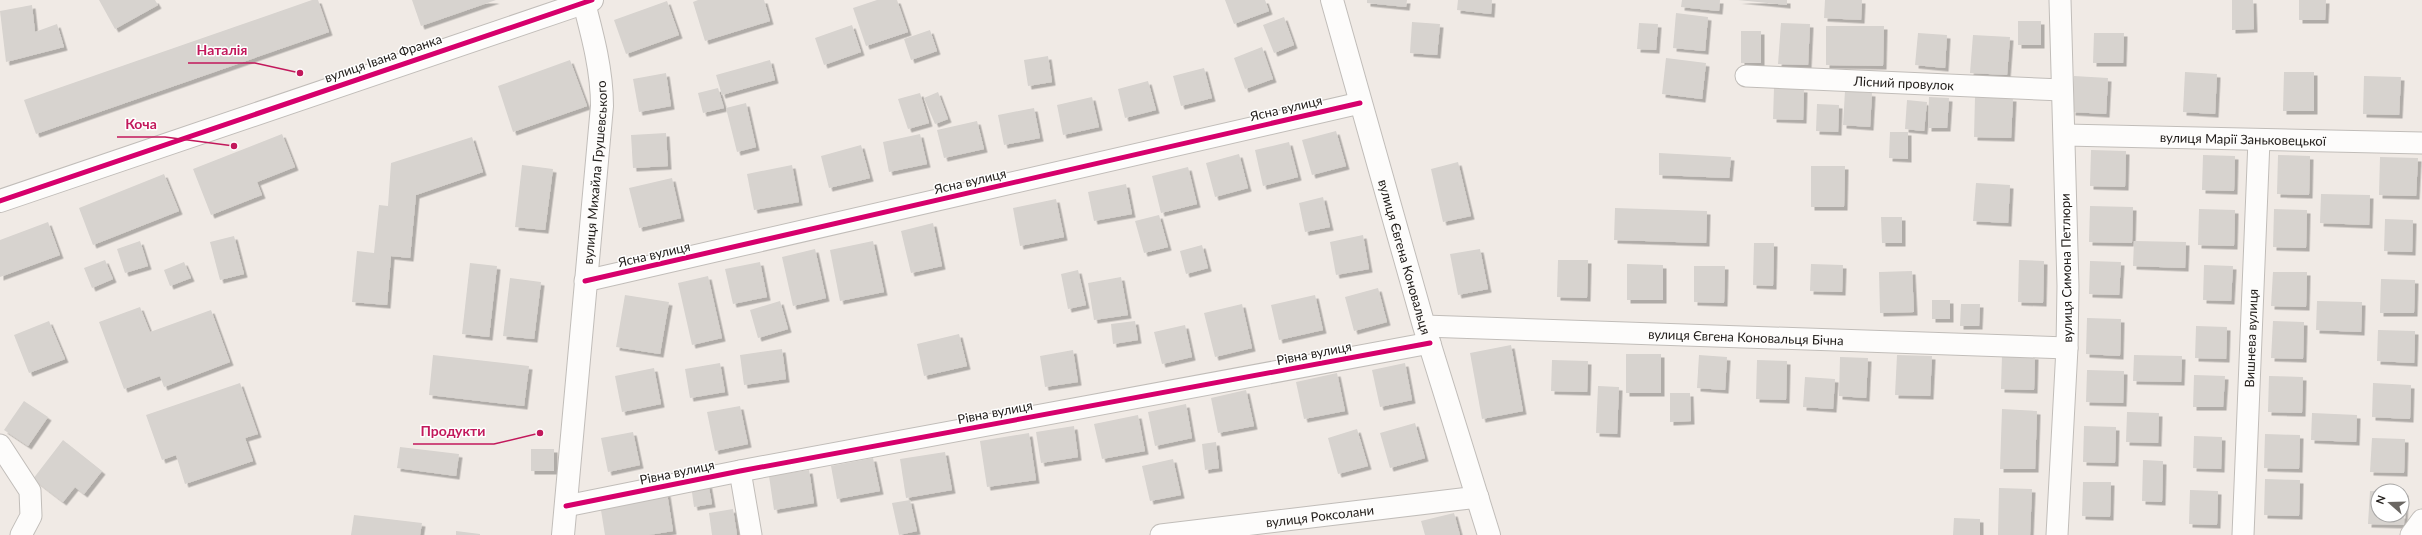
<svg xmlns="http://www.w3.org/2000/svg" width="2422" height="535" viewBox="0 0 2422 535" font-family="Lato,sans-serif">
<style>
.building{fill:#d7d3cf;filter:url(#shadow)}
.lines{fill:none;stroke-linecap:round;stroke-linejoin:round}
.street-casing{stroke:#c1bdb9;stroke-width:23}
.secondary-casing{stroke:#c1bdb9;stroke-width:24}
.street{stroke:#fdfcfb;stroke-width:21}
.secondary{stroke:#fdfcfb;stroke-width:22}
.cycleway-casing{stroke:#fff;stroke-width:8}
.cycleway{stroke:#d6006c;stroke-width:5}
.labels{text-anchor:middle;stroke-width:3;stroke-linejoin:round;paint-order:stroke}
.street-label{font-size:13px;fill:#24201d;stroke:#fff}
.leader{fill:none;stroke:#c2185b;stroke-width:1.5}
.callout-dot{fill:#c2185b;stroke:#fff;stroke-width:1.5}
.callout-label{font-size:14px;text-anchor:middle;font-weight:bold;fill:#c2185b;stroke:#fff;stroke-width:3;stroke-linejoin:round;paint-order:stroke}
</style>
<defs>
<filter id="shadow"><feDropShadow dx="3.5" dy="3.5" stdDeviation="0" flood-color="#0004"/></filter>
</defs>
<rect width="100%" height="100%" fill="#f0eae5"/>
<g class="building">
<polygon points="99,0 155,0 158,5 115,29"/>
<polygon points="312,0 318,0 329,32 36,134 24,100"/>
<polygon points="412,0 496,0 421,26"/>
<polygon points="698,0 764,0 770,21 705,41 693,2"/>
<polygon points="877,0 897,0 908,32 866,46 853,8"/>
<polygon points="1225,0 1265,0 1269,11 1234,24"/>
<polygon points="1367,0 1407,0 1406,7 1367,3"/>
<polygon points="1458,0 1492,0 1491,14 1457,10"/>
<polygon points="1682,0 1720,0 1719,11 1681,7"/>
<polygon points="1738,0 1787,0 1787,5"/>
<polygon points="1825,0 1862,0 1861,20 1824,18"/>
<polygon points="2232,0 2253,0 2254,29 2232,30"/>
<polygon points="2299,0 2326,0 2325,20 2299,20"/>
<polygon points="667,1 679,35 626,54 614,20"/>
<polygon points="32,5 35,32 57,24 64,47 6,62 0,11"/>
<polygon points="1676,13 1708,17 1705,51 1673,48"/>
<polygon points="1284,17 1294,45 1274,53 1263,25"/>
<rect x="2018" y="21" width="23" height="24"/>
<polygon points="1412,22 1440,24 1437,55 1410,53"/>
<polygon points="1639,23 1658,24 1656,50 1637,49"/>
<polygon points="1781,23 1810,24 1808,65 1778,64"/>
<polygon points="852,25 861,52 824,65 815,38"/>
<polygon points="1826,26 1884,26 1883,66 1826,65"/>
<polygon points="930,30 937,51 911,60 904,39"/>
<rect x="1741" y="31" width="20" height="32"/>
<polygon points="1918,33 1947,35 1945,68 1915,65"/>
<polygon points="2094,33 2124,33 2123,63 2093,63"/>
<polygon points="1973,35 2010,37 2007,75 1970,73"/>
<polygon points="1262,47 1273,79 1245,89 1234,58"/>
<polygon points="1048,56 1052,82 1028,86 1024,60"/>
<polygon points="1666,58 1706,63 1702,99 1662,94"/>
<polygon points="570,60 587,106 513,132 498,86"/>
<polygon points="770,60 775,80 722,95 716,75"/>
<polygon points="1204,68 1212,98 1181,106 1173,76"/>
<polygon points="2185,72 2217,74 2215,114 2183,112"/>
<polygon points="2284,72 2314,72 2314,111 2283,111"/>
<polygon points="666,73 671,106 639,112 633,79"/>
<polygon points="2074,76 2108,78 2106,114 2072,112"/>
<polygon points="2364,76 2401,77 2399,115 2363,114"/>
<polygon points="1148,81 1156,110 1125,118 1118,89"/>
<polygon points="718,88 724,108 703,113 698,93"/>
<polygon points="1774,88 1804,89 1803,120 1773,119"/>
<polygon points="1845,91 1872,93 1870,127 1843,125"/>
<polygon points="938,92 948,119 935,124 924,98"/>
<polygon points="920,93 929,123 908,129 898,99"/>
<polygon points="1092,97 1099,127 1063,135 1057,105"/>
<polygon points="1929,97 1949,98 1947,128 1928,128"/>
<polygon points="1975,97 2013,98 2011,138 1974,137"/>
<polygon points="1907,100 1927,102 1924,131 1905,129"/>
<polygon points="746,103 756,147 737,152 726,108"/>
<polygon points="1817,104 1839,105 1838,132 1816,131"/>
<polygon points="1034,108 1040,138 1004,145 998,115"/>
<polygon points="977,121 984,149 944,158 937,130"/>
<polygon points="1336,131 1346,166 1312,175 1302,140"/>
<polygon points="1890,132 1908,132 1908,159 1889,158"/>
<polygon points="666,133 668,166 633,168 631,135"/>
<polygon points="282,134 295,167 257,182 262,195 211,215 193,169"/>
<polygon points="920,134 927,164 889,172 883,142"/>
<polygon points="472,137 483,172 416,195 410,258 391,256 387,305 352,302 357,251 374,253 379,205 388,206 391,163"/>
<polygon points="1289,142 1298,177 1263,186 1255,150"/>
<polygon points="861,145 870,178 829,188 821,156"/>
<polygon points="2091,150 2126,151 2125,187 2090,186"/>
<polygon points="1659,153 1731,157 1729,178 1659,175"/>
<polygon points="1239,154 1248,188 1215,197 1206,163"/>
<polygon points="2203,155 2235,156 2234,191 2202,190"/>
<polygon points="2278,155 2310,156 2309,195 2277,194"/>
<polygon points="2380,157 2418,158 2416,196 2379,195"/>
<polygon points="1458,162 1471,216 1443,222 1431,169"/>
<polygon points="522,165 553,169 545,230 515,227"/>
<polygon points="792,165 799,202 754,210 747,174"/>
<polygon points="1811,166 1845,166 1844,207 1811,207"/>
<polygon points="1188,167 1197,204 1161,213 1152,176"/>
<polygon points="164,174 179,211 93,245 79,208"/>
<polygon points="672,178 681,218 639,228 629,188"/>
<polygon points="1976,183 2010,185 2008,223 1973,221"/>
<polygon points="1126,184 1132,214 1094,221 1088,192"/>
<polygon points="2321,194 2370,195 2369,225 2320,223"/>
<polygon points="1323,197 1330,227 1305,232 1299,203"/>
<polygon points="1056,199 1064,237 1020,246 1013,208"/>
<polygon points="2090,206 2133,207 2132,243 2089,242"/>
<polygon points="1615,208 1707,211 1706,243 1614,240"/>
<polygon points="2199,209 2235,210 2234,246 2198,245"/>
<polygon points="2274,209 2307,210 2306,248 2273,247"/>
<polygon points="1159,215 1168,247 1144,253 1135,221"/>
<polygon points="1881,217 1902,217 1902,243 1882,243"/>
<polygon points="2385,219 2413,220 2412,252 2384,251"/>
<polygon points="48,222 60,255 0,277 0,240"/>
<polygon points="933,223 942,266 911,273 901,231"/>
<polygon points="1363,235 1369,269 1336,275 1330,242"/>
<polygon points="234,236 244,274 220,280 210,242"/>
<polygon points="140,241 148,266 125,273 117,249"/>
<polygon points="873,241 884,292 840,301 830,250"/>
<polygon points="2134,241 2186,242 2185,268 2133,266"/>
<polygon points="1754,243 1774,243 1773,286 1753,285"/>
<polygon points="1202,245 1208,268 1186,274 1180,251"/>
<polygon points="815,249 826,298 793,306 782,257"/>
<polygon points="1480,249 1488,289 1458,295 1450,254"/>
<polygon points="105,260 113,279 92,288 84,268"/>
<polygon points="1558,260 1588,260 1587,298 1557,297"/>
<polygon points="2019,260 2044,261 2043,303 2018,302"/>
<polygon points="2090,261 2121,262 2119,295 2089,294"/>
<polygon points="184,262 191,278 170,286 164,270"/>
<polygon points="760,262 767,297 733,304 725,269"/>
<polygon points="470,263 497,266 489,337 462,334"/>
<polygon points="1627,264 1663,265 1663,300 1627,300"/>
<polygon points="1811,264 1843,265 1842,292 1810,291"/>
<polygon points="2204,265 2233,266 2231,301 2203,300"/>
<polygon points="1694,266 1725,266 1724,303 1694,302"/>
<polygon points="1078,270 1086,305 1068,309 1061,274"/>
<polygon points="1912,271 1914,312 1880,313 1879,272"/>
<polygon points="2273,272 2307,272 2306,307 2271,306"/>
<polygon points="708,276 722,338 692,345 678,283"/>
<polygon points="1121,277 1128,315 1094,320 1088,283"/>
<polygon points="510,278 541,282 534,339 503,336"/>
<polygon points="2381,279 2415,280 2414,313 2380,313"/>
<polygon points="1378,288 1387,322 1354,331 1345,297"/>
<polygon points="625,295 669,302 660,354 616,347"/>
<polygon points="1315,295 1323,330 1279,340 1271,305"/>
<rect x="1932" y="300" width="18" height="19"/>
<polygon points="780,301 788,329 758,338 750,310"/>
<polygon points="2317,301 2362,302 2361,332 2316,330"/>
<polygon points="1242,304 1252,348 1215,357 1204,313"/>
<polygon points="1961,304 1980,304 1979,326 1960,326"/>
<polygon points="140,307 150,332 211,310 230,362 164,387 160,376 124,389 99,322"/>
<polygon points="2087,318 2121,319 2120,356 2086,354"/>
<polygon points="49,321 65,359 29,373 14,335"/>
<polygon points="1135,321 1138,340 1113,344 1111,324"/>
<polygon points="2273,321 2304,322 2303,359 2271,358"/>
<polygon points="1185,325 1192,357 1162,364 1154,332"/>
<polygon points="2196,326 2227,327 2226,359 2195,358"/>
<polygon points="2378,330 2415,331 2414,363 2377,361"/>
<polygon points="959,334 967,366 924,376 917,344"/>
<polygon points="1511,345 1523,411 1482,419 1470,353"/>
<polygon points="782,349 786,379 744,385 740,355"/>
<polygon points="1073,350 1078,382 1045,387 1040,356"/>
<rect x="1626" y="354" width="35" height="39"/>
<polygon points="433,355 529,366 524,406 429,395"/>
<polygon points="1699,355 1727,357 1725,390 1697,388"/>
<polygon points="1897,355 1932,356 1930,396 1895,395"/>
<polygon points="2002,355 2035,356 2034,390 2001,389"/>
<polygon points="2134,355 2182,356 2181,382 2133,381"/>
<polygon points="1840,357 1868,358 1866,398 1839,396"/>
<polygon points="1552,360 1588,361 1587,392 1551,391"/>
<polygon points="1757,360 1787,361 1786,400 1756,399"/>
<polygon points="720,363 725,392 690,398 685,369"/>
<polygon points="1405,363 1412,400 1380,407 1372,370"/>
<polygon points="654,368 661,404 622,412 615,376"/>
<polygon points="2087,370 2124,371 2123,403 2086,402"/>
<polygon points="1337,373 1345,411 1304,419 1296,382"/>
<polygon points="2194,375 2225,376 2223,407 2193,407"/>
<polygon points="2269,376 2303,377 2302,413 2268,412"/>
<polygon points="1805,377 1835,379 1833,409 1803,407"/>
<polygon points="240,383 258,434 245,438 253,461 185,484 176,455 162,460 146,415"/>
<polygon points="2373,383 2411,385 2410,419 2372,417"/>
<polygon points="1598,386 1619,387 1617,434 1596,433"/>
<polygon points="1246,390 1254,426 1218,433 1211,398"/>
<polygon points="1670,393 1690,393 1691,421 1670,422"/>
<polygon points="24,401 48,417 28,446 4,430"/>
<polygon points="1186,404 1192,438 1155,446 1148,412"/>
<polygon points="740,406 748,444 715,451 707,412"/>
<polygon points="2002,409 2037,411 2035,469 2000,469"/>
<polygon points="2127,412 2159,413 2158,443 2126,442"/>
<polygon points="2312,413 2357,415 2356,442 2311,440"/>
<polygon points="1138,415 1145,451 1102,459 1094,424"/>
<polygon points="1415,423 1425,458 1390,468 1380,433"/>
<polygon points="1074,426 1078,457 1041,463 1036,432"/>
<polygon points="2084,426 2116,427 2115,463 2083,462"/>
<polygon points="1357,429 1368,466 1338,474 1328,438"/>
<polygon points="633,432 640,465 608,472 601,438"/>
<polygon points="1029,433 1036,480 987,487 980,441"/>
<polygon points="2265,434 2300,435 2299,469 2264,468"/>
<polygon points="2194,436 2222,437 2221,469 2193,468"/>
<polygon points="2372,438 2405,439 2404,473 2370,472"/>
<polygon points="63,440 102,471 84,494 75,487 63,502 33,479"/>
<polygon points="1216,442 1219,468 1205,470 1202,444"/>
<polygon points="400,447 459,454 456,476 397,468"/>
<rect x="531" y="449" width="23" height="22"/>
<polygon points="945,452 952,490 906,498 900,459"/>
<polygon points="873,458 880,491 837,499 831,466"/>
<polygon points="1173,459 1181,495 1150,501 1142,466"/>
<polygon points="2143,460 2163,461 2162,502 2142,501"/>
<polygon points="809,470 814,503 774,510 769,476"/>
<polygon points="2265,479 2300,480 2299,516 2264,515"/>
<polygon points="708,482 712,504 694,507 691,485"/>
<polygon points="2083,482 2111,482 2110,517 2082,516"/>
<polygon points="1999,488 2032,489 2030,535 1998,535"/>
<polygon points="2190,490 2218,491 2217,525 2189,524"/>
<polygon points="2370,491 2378,491 2378,515 2402,515 2402,492 2405,492 2404,525 2368,524"/>
<polygon points="667,493 673,531 649,535 605,535 600,504"/>
<polygon points="910,500 917,531 899,535 892,503"/>
<polygon points="733,509 737,535 712,535 709,513"/>
<polygon points="1454,513 1460,535 1425,535 1421,521"/>
<polygon points="354,515 422,523 420,535 351,535"/>
<polygon points="1954,518 1980,519 1980,535 1953,535"/>
<polygon points="456,531 480,534 480,535 456,535"/>
</g>
<g class="lines">
<defs>
<g id="street">
<path id="s1" d="M1746,76L2062,90"/>
<path id="s2" d="M2065,135L2422,143"/>
<polyline points="585,281 1360,103"/>
<path id="s3" d="M1424,326L2067,348"/>
<polyline points="0,445 30,491 31,516 21,535"/>
<polyline points="740,471 751,535"/>
<polyline points="566,506 740,471 1430,343"/>
<path id="s4" d="M1161,535L1478,497"/>
<polyline points="2057,535 2067,348 2068,286 2060,0"/>
<path id="s5" d="M2243,535L2259,140"/>
<polyline points="2411,535 2422,520"/>
</g>
<g id="secondary">
<path id="s6" d="M1332,0L1424,326L1489,535"/>
<polyline points="0,201 592,0"/>
<path id="s7" d="M563,535L602,106C602,71 593,37 584,3"/>
</g>
</defs>
<use href="#street" class="street-casing"/>
<use href="#secondary" class="secondary-casing"/>
<use href="#street" class="street"/>
<use href="#secondary" class="secondary"/>
<defs>
<g id="cycleway">
<polyline points="0,201 592,0"/>
<polyline points="585,281 1360,103"/>
<polyline points="566,506 740,471 1430,343"/>
</g>
</defs>
<use href="#cycleway" class="cycleway-casing"/>
<use href="#cycleway" class="cycleway"/>
</g>
<g class="labels">
<g class="street-label">
<text transform="translate(383 58) rotate(-19)" y="5">вулиця Івана Франка</text>
<text dy="5" stroke="none"><textPath href="#s1" startOffset="158">Лісний провулок</textPath></text>
<text transform="translate(1286 108) rotate(-13)" y="5">Ясна вулиця</text>
<text dy="5" stroke="none"><textPath href="#s2" startOffset="178">вулиця Марії Заньковецької</textPath></text>
<text dy="5" stroke="none"><textPath href="#s7" startOffset="364">вулиця Михайла Грушевського</textPath></text>
<text transform="translate(970 181) rotate(-13)" y="5">Ясна вулиця</text>
<text transform="translate(654 254) rotate(-13)" y="5">Ясна вулиця</text>
<text dy="5" stroke="none"><textPath href="#s6" startOffset="267">вулиця Євгена Коновальця</textPath></text>
<text transform="translate(2066 268) rotate(-91)" y="5">вулиця Симона Петлюри</text>
<text dy="5" stroke="none"><textPath href="#s3" startOffset="322">вулиця Євгена Коновальця Бічна</textPath></text>
<text dy="5" stroke="none"><textPath href="#s5" startOffset="197">Вишнева вулиця</textPath></text>
<text transform="translate(1314 353) rotate(-11)" y="5">Рівна вулиця</text>
<text transform="translate(995 412) rotate(-11)" y="5">Рівна вулиця</text>
<text transform="translate(677 472) rotate(-12)" y="5">Рівна вулиця</text>
<text dy="5" stroke="none"><textPath href="#s4" startOffset="160">вулиця Роксолани</textPath></text>
</g>
</g>
<path class="leader" d="M300 73L255 63H188M234 146L165 137H117M540 433L494 444H413"/>
<g class="callout-dot">
<circle cx="300" cy="73" r="4"/>
<circle cx="234" cy="146" r="4"/>
<circle cx="540" cy="433" r="4"/>
</g>
<g class="callout-label">
<text x="222" y="55">Наталiя</text>
<text x="141" y="129">Коча</text>
<text x="453" y="436">Продукти</text>
</g>
<g transform="translate(2390 503) rotate(290)"><circle r="19" fill="#ffffff" stroke="#a7a6a5"/>
<path d="M0-3L7 15L0 10L-7 15Z" fill="#6b6763"/>
<text y="-6" font-size="11" font-weight="bold" text-anchor="middle" fill="#24201d">N</text>
</g>
</svg>
